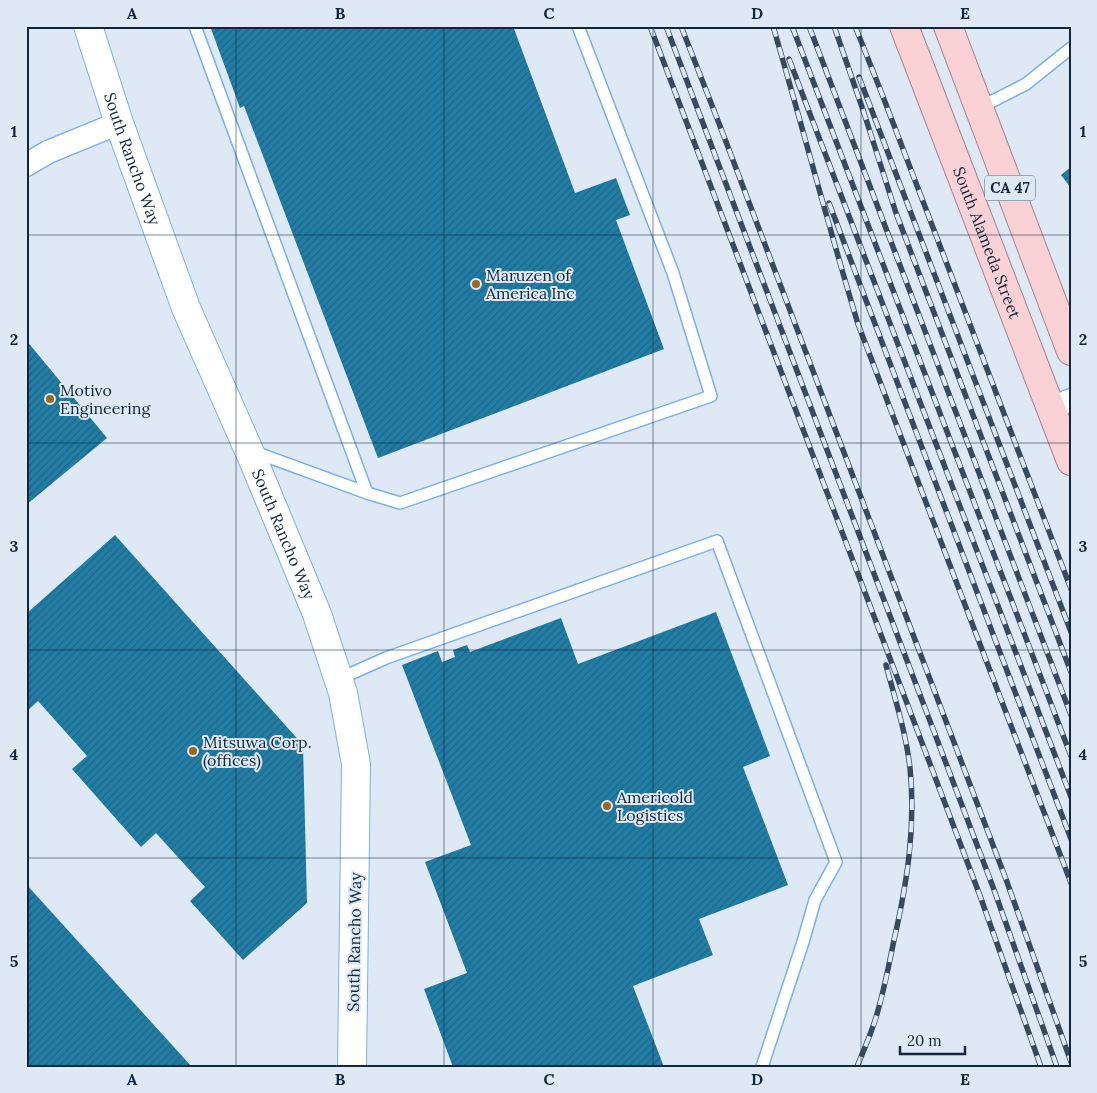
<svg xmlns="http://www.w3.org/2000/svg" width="1097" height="1093" viewBox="0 0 1097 1093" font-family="Lora,serif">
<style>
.building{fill:url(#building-hatch)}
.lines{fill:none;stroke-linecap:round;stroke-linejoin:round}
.service-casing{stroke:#7cafe8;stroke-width:14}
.minor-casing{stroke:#7cafe8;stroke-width:25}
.tertiary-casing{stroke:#7cafe8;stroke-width:30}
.primary-casing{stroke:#a6828f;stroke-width:30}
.service{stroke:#fff;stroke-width:11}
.minor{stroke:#fff;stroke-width:22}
.tertiary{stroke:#fff;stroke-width:28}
.primary{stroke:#fad2d6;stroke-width:28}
.rail-casing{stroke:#384a5f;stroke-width:5.5}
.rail{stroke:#dee9f5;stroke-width:4;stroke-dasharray:11;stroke-linecap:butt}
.grid{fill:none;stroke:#12263d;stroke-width:1;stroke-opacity:0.55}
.poi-dot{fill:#9a681c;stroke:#dee9f5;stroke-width:2}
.labels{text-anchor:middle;stroke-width:4;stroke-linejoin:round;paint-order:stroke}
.shield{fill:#dee9f5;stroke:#4f6074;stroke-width:1}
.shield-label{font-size:15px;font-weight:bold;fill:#12263d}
.street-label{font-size:16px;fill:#12263d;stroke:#dee9f5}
.poi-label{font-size:16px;fill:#12263d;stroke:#dee9f5;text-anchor:start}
.neatline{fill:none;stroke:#12263d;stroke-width:2}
.grid-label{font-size:16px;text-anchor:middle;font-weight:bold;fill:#12263d}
</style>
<defs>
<pattern id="building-hatch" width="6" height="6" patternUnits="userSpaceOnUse" patternTransform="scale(1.25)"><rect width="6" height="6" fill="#227da4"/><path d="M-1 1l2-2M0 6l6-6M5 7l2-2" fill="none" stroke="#1c6687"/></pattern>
</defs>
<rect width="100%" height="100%" fill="#dee9f5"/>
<g class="building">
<polygon points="210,26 513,26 575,193 616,178 630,215 616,220 664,349 378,458 244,106 240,108"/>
<polygon points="1071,167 1071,188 1061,175"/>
<polygon points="26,340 107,438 26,505"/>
<polygon points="115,535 303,745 307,903 243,960 190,901 205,887 156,833 141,847 72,769 87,756 38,701 26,712 26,614"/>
<polygon points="716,612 770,756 743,767 788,885 699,919 713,955 633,986 664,1067 453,1067 424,989 467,973 425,862 471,845 402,665 438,651 442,662 455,657 453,650 467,645 470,652 561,618 578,664"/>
<polygon points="26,884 192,1067 26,1067"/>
</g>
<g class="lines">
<defs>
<g id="service">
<polyline points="195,26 367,493"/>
<polyline points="979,108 1026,84 1071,48"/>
<polyline points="252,451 367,493 400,503 711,396 673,273 578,26"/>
<polyline points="339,679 386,658 717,541 836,862 815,900 803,942 762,1067"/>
</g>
<g id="minor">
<polyline points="26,165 48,152 119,123"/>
<polyline points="1051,408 1071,400"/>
</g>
<g id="tertiary">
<path id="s1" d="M88,26L119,123L186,308L254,462L317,614L343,693L356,764L352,1067"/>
</g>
<g id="primary">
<path id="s2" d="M904,26L1071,461"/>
<polyline points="948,26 1071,351"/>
</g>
</defs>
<use href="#service" class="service-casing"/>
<use href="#minor" class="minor-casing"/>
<use href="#tertiary" class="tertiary-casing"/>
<use href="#primary" class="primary-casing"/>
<use href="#service" class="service"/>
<use href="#minor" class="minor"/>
<use href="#tertiary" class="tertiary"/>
<use href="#primary" class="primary"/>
<defs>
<g id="rail">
<polyline points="650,26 979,893 1041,1067"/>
<polyline points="666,26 993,887 1057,1067"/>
<polyline points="681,26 720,126 1007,882 1071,1062"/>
<path d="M773,26C802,125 828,225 858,324L1071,883"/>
<polyline points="792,26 1071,756"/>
<polyline points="809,26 1071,715"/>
<polyline points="834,26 864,113 896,213 1071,672"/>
<polyline points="855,26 882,94 1071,589"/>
<polyline points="789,59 1071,797"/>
<polyline points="859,77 1071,632"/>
<polyline points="829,203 1071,839"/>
<path d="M857,1067C864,1049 872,1032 877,1014C884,990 889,965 894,940C907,883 916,827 910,768C906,733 895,699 886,665"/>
</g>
</defs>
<use href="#rail" class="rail-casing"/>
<use href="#rail" class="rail"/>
</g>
<path class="grid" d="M236,26V1067M444,26V1067M653,26V1067M861,26V1067M26,235H1071M26,443H1071M26,650H1071M26,858H1071"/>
<g class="poi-dot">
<circle cx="476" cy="284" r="5"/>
<circle cx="50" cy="399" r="5"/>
<circle cx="193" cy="751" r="5"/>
<circle cx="607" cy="806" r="5"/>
</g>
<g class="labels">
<rect class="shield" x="985" y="175.5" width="50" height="25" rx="4"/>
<g class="shield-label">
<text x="1010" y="193">CA 47</text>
</g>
<g class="street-label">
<text dy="6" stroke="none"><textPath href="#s1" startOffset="140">South Rancho Way</textPath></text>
<text dy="6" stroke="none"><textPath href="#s2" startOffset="232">South Alameda Street</textPath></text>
<text dy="6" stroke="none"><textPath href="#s1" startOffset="545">South Rancho Way</textPath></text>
<text transform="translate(354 942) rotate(-89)" y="6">South Rancho Way</text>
</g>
<g class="poi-label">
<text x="486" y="281">Maruzen of<tspan x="486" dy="18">America Inc</tspan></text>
<text x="60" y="396">Motivo<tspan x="60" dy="18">Engineering</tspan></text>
<text x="203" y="748">Mitsuwa Corp.<tspan x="203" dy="18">(offices)</tspan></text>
<text x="617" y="803">Americold<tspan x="617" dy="18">Logistics</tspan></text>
</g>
</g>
<rect width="1097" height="1093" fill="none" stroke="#dee9f5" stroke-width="55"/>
<path d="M900 1046v8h65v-8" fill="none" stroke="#12263d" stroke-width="2.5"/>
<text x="907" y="1046" font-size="15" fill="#12263d" stroke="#dee9f5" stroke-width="4" paint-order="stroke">20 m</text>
<rect x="28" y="28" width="1042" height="1038" class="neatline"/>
<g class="grid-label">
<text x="132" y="19">A</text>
<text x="340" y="19">B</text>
<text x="549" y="19">C</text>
<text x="757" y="19">D</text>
<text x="965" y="19">E</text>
<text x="14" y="137">1</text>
<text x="1083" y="137">1</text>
<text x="14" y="345">2</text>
<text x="1083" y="345">2</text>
<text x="14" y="552">3</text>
<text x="1083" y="552">3</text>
<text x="14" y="760">4</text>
<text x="1083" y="760">4</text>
<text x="14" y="967">5</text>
<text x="1083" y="967">5</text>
<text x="132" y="1085">A</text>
<text x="340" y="1085">B</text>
<text x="549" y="1085">C</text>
<text x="757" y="1085">D</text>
<text x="965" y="1085">E</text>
</g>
</svg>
